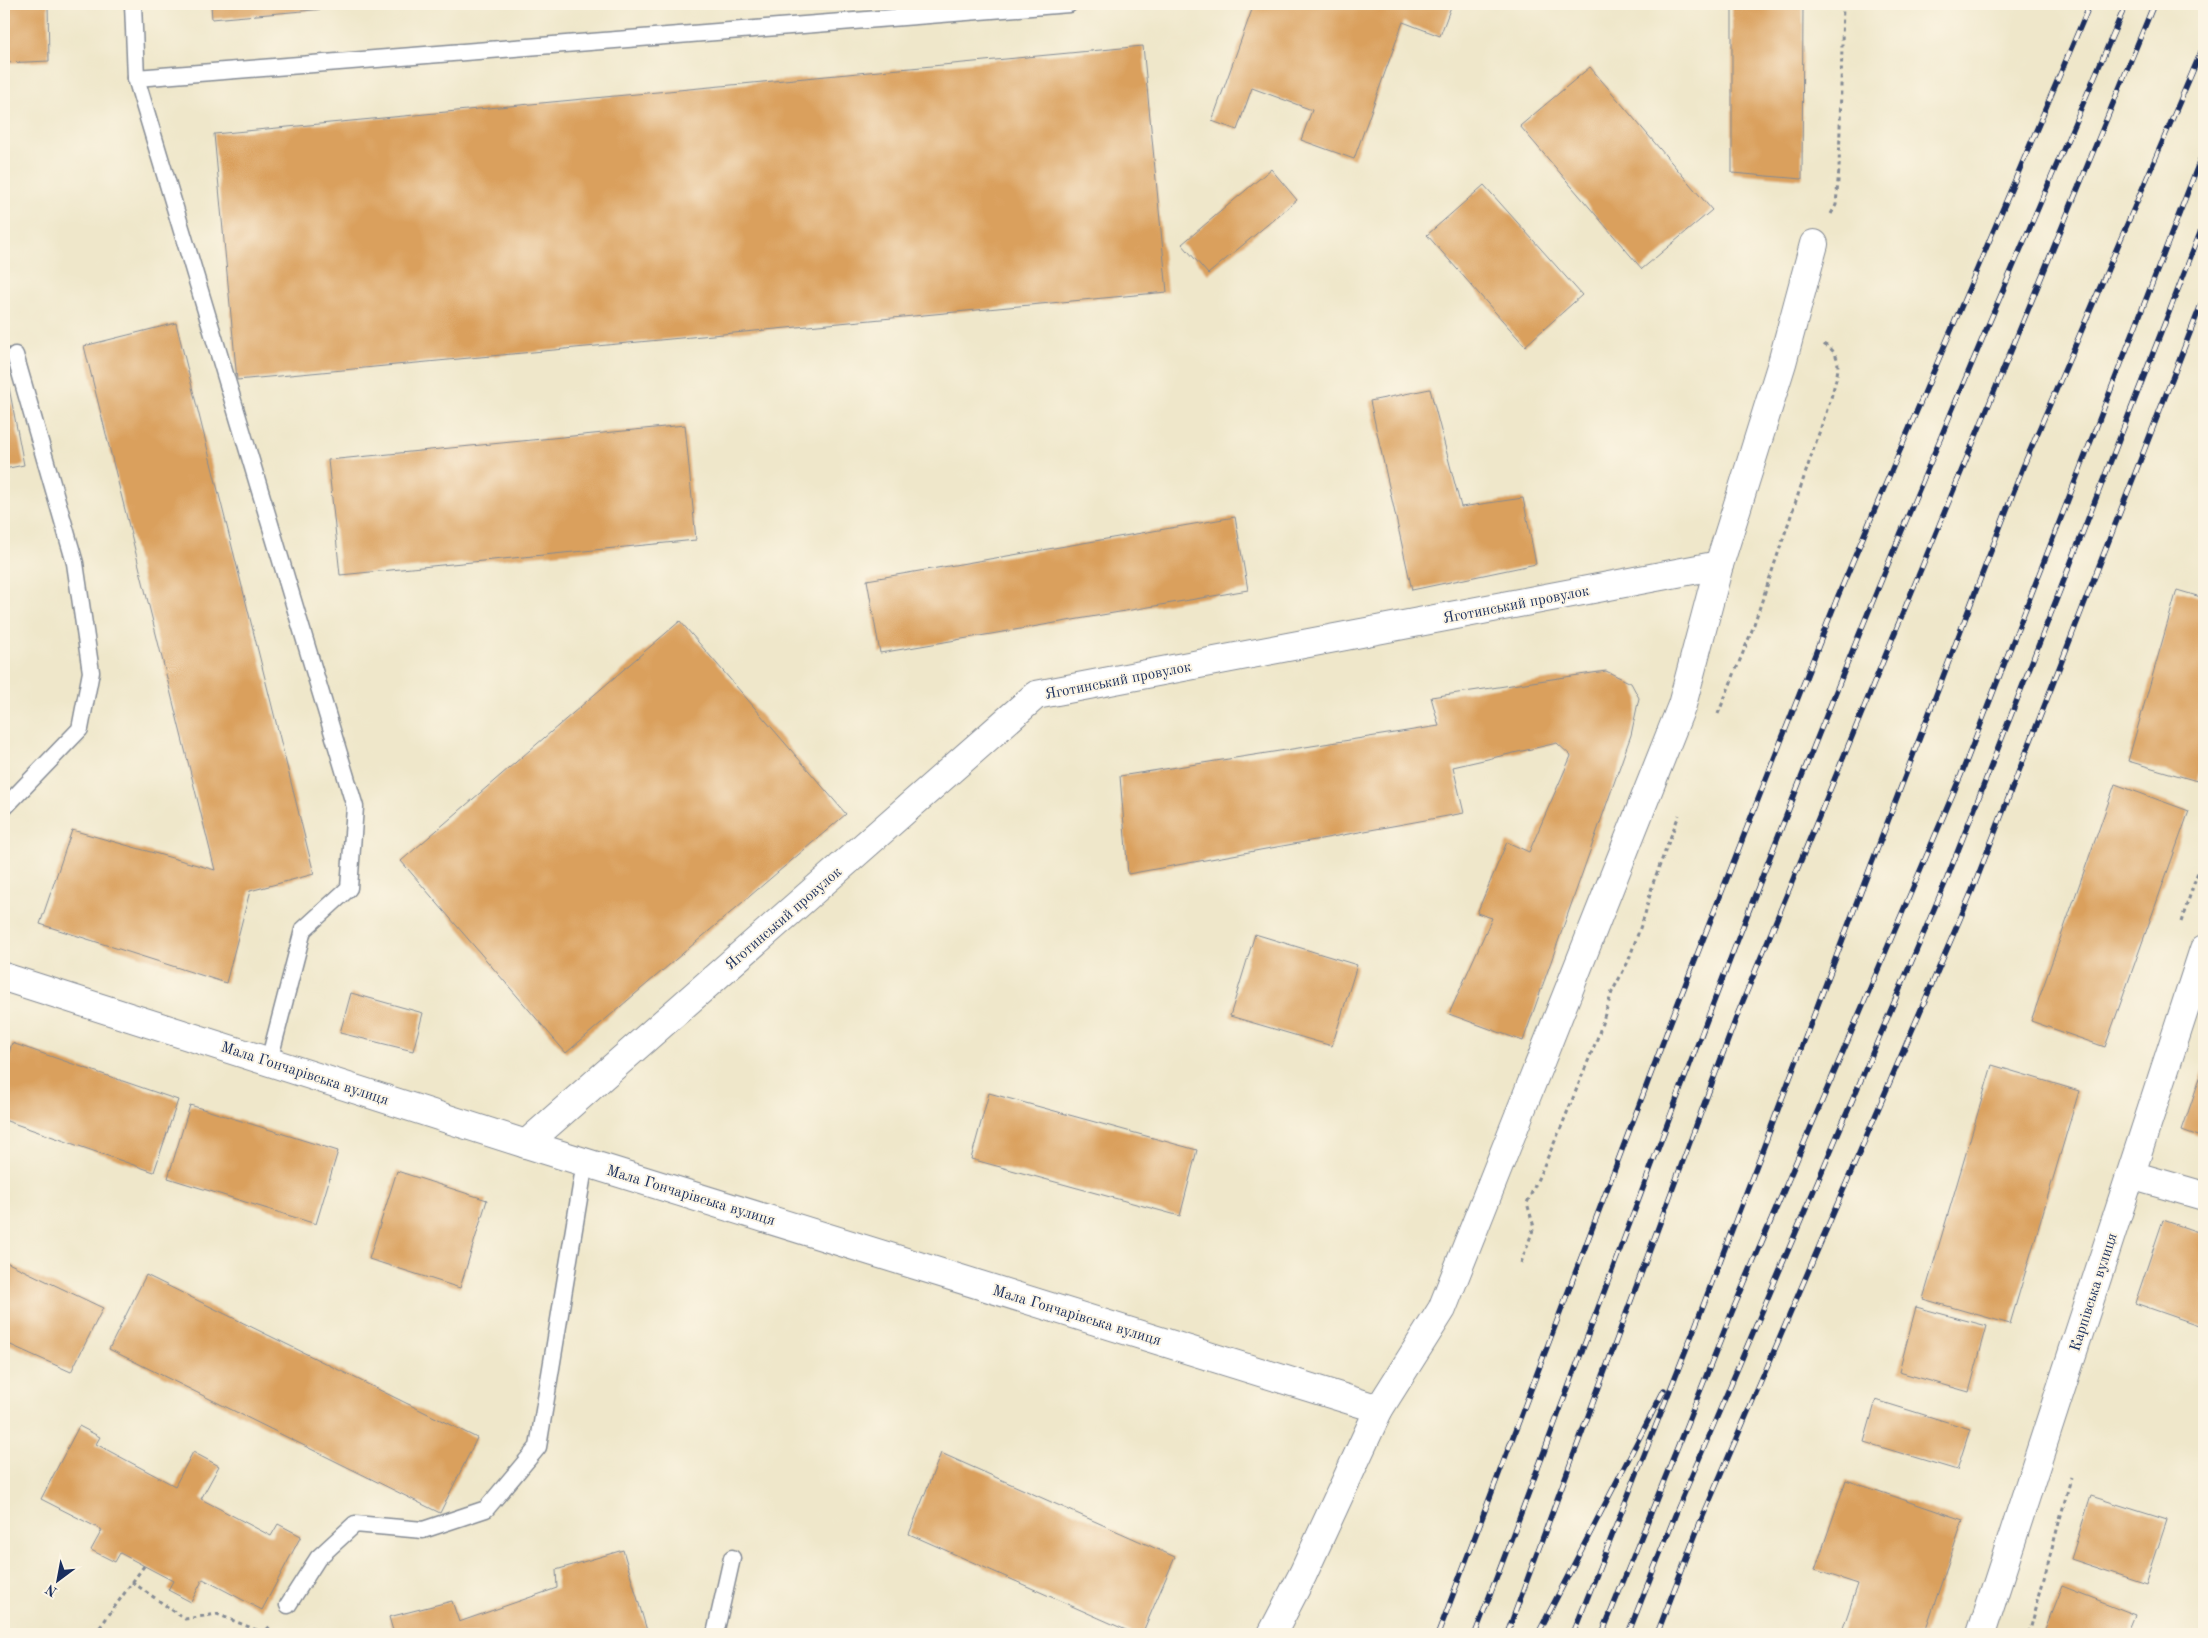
<svg xmlns="http://www.w3.org/2000/svg" width="2208" height="1638" viewBox="0 0 2208 1638" font-family="'Old Standard TT',serif">
<style>
.building{fill:#daa05d}
.lines{fill:none;stroke-linecap:round;stroke-linejoin:round}
.lane-casing{stroke:#858b94;stroke-width:19}
.street-casing{stroke:#858b94;stroke-width:30}
.path{stroke:#858b94;stroke-width:3;stroke-dasharray:4 4;stroke-linecap:butt}
.lane{stroke:#fff;stroke-width:16}
.street{stroke:#fff;stroke-width:28}
.rail-casing{stroke:#1b2f5e;stroke-width:5.5}
.rail{stroke:#fcf5e5;stroke-width:4;stroke-dasharray:11;stroke-linecap:butt}
.labels{text-anchor:middle;stroke-width:4;stroke-linejoin:round;paint-order:stroke}
.street-label{font-size:15px;fill:#1b2f5e;stroke:#fcf5e5}
</style>
<rect width="100%" height="100%" fill="#fcf5e5"/>
<filter id="ink" filterUnits="userSpaceOnUse"><feTurbulence type="fractalNoise" baseFrequency=".02" numOctaves="2"/><feDisplacementMap in="SourceGraphic" scale="10" xChannelSelector="R" yChannelSelector="G"/><feConvolveMatrix kernelMatrix="1 2 1 2 8 2 1 2 1" color-interpolation-filters="sRGB"/></filter>
<filter id="wash" filterUnits="userSpaceOnUse"><feTurbulence type="fractalNoise" baseFrequency=".0096" numOctaves="4" result="noise"/><feDisplacementMap in="SourceGraphic" scale="20" xChannelSelector="R" yChannelSelector="G"/><feGaussianBlur stdDeviation="1.12" result="paint"/><feColorMatrix in="noise" values="0 0 0 0 0 0 0 0 0 0 0 0 0 0 0 0 0 1.4 0 .05"/><feComposite in="paint" operator="in"/></filter>
<g filter="url(#wash)">
<rect width="100%" height="100%" fill="#efe7ca"/>
<g id="blocks">
<g class="building">
<polygon points="4,4 48,4 49,61 4,63"/>
<polygon points="211,4 370,4 370,5 212,19"/>
<polygon points="1254,4 1452,4 1440,36 1403,22 1354,159 1301,140 1312,110 1252,88 1237,130 1212,121"/>
<polygon points="1732,4 1803,4 1802,179 1732,173"/>
<polygon points="1143,46 1167,292 237,380 214,134"/>
<polygon points="1590,67 1712,210 1642,269 1520,126"/>
<polygon points="1271,169 1297,200 1208,274 1182,244"/>
<polygon points="1484,185 1582,295 1525,346 1427,235"/>
<polygon points="176,323 314,874 250,891 226,983 40,924 72,830 215,870 84,346"/>
<polygon points="4,362 24,465 4,469"/>
<polygon points="1430,389 1461,507 1523,498 1536,564 1412,590 1370,401"/>
<polygon points="685,425 696,540 340,575 328,460"/>
<polygon points="1235,517 1248,590 880,653 867,580"/>
<polygon points="2177,590 2204,598 2204,757 2197,781 2128,761"/>
<polygon points="680,621 846,814 566,1053 401,861"/>
<polygon points="1606,671 1631,683 1639,698 1631,735 1523,1041 1449,1014 1492,918 1477,913 1507,842 1529,852 1571,756 1557,743 1453,767 1464,813 1128,874 1120,776 1439,726 1431,697"/>
<polygon points="2115,784 2189,811 2105,1047 2031,1021"/>
<polygon points="1255,934 1357,965 1332,1046 1230,1016"/>
<polygon points="351,993 423,1013 413,1051 340,1033"/>
<polygon points="12,1043 178,1100 154,1172 4,1120 4,1069"/>
<polygon points="1992,1065 2079,1091 2010,1324 1923,1299"/>
<polygon points="2204,1066 2204,1138 2182,1130"/>
<polygon points="989,1093 1197,1150 1180,1216 971,1159"/>
<polygon points="190,1105 338,1151 316,1224 168,1178"/>
<polygon points="397,1171 487,1200 460,1288 369,1259"/>
<polygon points="2163,1220 2204,1234 2204,1327 2135,1303"/>
<polygon points="4,1261 103,1308 71,1372 4,1342"/>
<polygon points="146,1275 477,1438 440,1513 109,1349"/>
<polygon points="1916,1307 1987,1326 1969,1392 1899,1372"/>
<polygon points="1876,1400 1970,1429 1957,1470 1864,1442"/>
<polygon points="79,1426 100,1437 96,1444 175,1486 193,1452 219,1466 201,1499 271,1536 278,1524 301,1536 262,1610 203,1579 191,1602 168,1590 173,1581 120,1553 115,1562 91,1550 102,1530 41,1499"/>
<polygon points="941,1453 1175,1557 1142,1634 1135,1634 909,1534"/>
<polygon points="1846,1480 1963,1520 1924,1634 1841,1634 1858,1584 1815,1570"/>
<polygon points="2091,1496 2167,1520 2146,1584 2071,1559"/>
<polygon points="623,1550 648,1634 394,1634 389,1617 452,1601 459,1622 557,1588 556,1570"/>
<polygon points="2062,1586 2136,1615 2128,1634 2043,1634"/>
</g>
</g>
</g>
<g filter="url(#ink)">
<use href="#blocks" fill-opacity="0" stroke="#858b94" stroke-width="1"/>
<g class="lines">
<defs>
<g id="lane">
<polyline points="133,4 136,78 355,807 349,888 303,930 269,1061"/>
<polyline points="136,78 1069,4"/>
<polyline points="4,808 80,729 91,672 75,563 15,355"/>
<polyline points="288,1605 318,1558 355,1524 423,1530 486,1509 538,1447 585,1162"/>
<polyline points="715,1634 732,1558"/>
</g>
<g id="street">
<polyline points="4,977 526,1144 1379,1409"/>
<polyline points="526,1144 1036,695 1719,565"/>
<polyline points="2131,1175 2204,1196"/>
<polyline points="1272,1634 1303,1574 1379,1409 1442,1309 1682,705 1719,565 1782,363 1814,244"/>
<polyline points="1981,1634 2204,949"/>
</g>
</defs>
<use href="#lane" class="lane-casing"/>
<use href="#street" class="street-casing"/>
<g class="path">
<polyline points="1831,214 1836,205 1839,169 1843,4"/>
<path d="M1718,714L1751,633L1831,398C1836,377 1847,355 1823,344"/>
<polyline points="2181,922 2204,854"/>
<polyline points="1521,1263 1534,1227 1527,1203 1560,1130 1597,1039 1612,992 1628,962 1645,914 1653,883 1679,815"/>
<polyline points="132,1582 185,1619 217,1614 264,1633 270,1626"/>
<polyline points="95,1634 144,1566"/>
<polyline points="2029,1634 2071,1478"/>
</g>
<use href="#lane" class="lane"/>
<use href="#street" class="street"/>
<defs>
<g id="rail">
<polyline points="1438,1634 1671,1021 1838,596 2090,4"/>
<path d="M1475,1634C1577,1368 1674,1099 1779,834C1889,555 2007,279 2126,4"/>
<polyline points="1507,1634 1738,1013 2154,4"/>
<polyline points="1538,1634 1664,1390"/>
<polyline points="1573,1634 1693,1332 2023,467 2204,45"/>
<polyline points="1602,1634 1732,1312 1961,775 2204,150"/>
<polyline points="1628,1634 1678,1508 1946,881 2204,223"/>
<polyline points="1657,1634 1700,1523 1972,891 2204,297"/>
</g>
</defs>
<use href="#rail" class="rail-casing"/>
<use href="#rail" class="rail"/>
</g>
</g>
<g class="labels">
<g class="street-label">
<text transform="translate(1516 604) rotate(-11)" y="5">Яготинський провулок</text>
<text transform="translate(1118 680) rotate(-11)" y="5">Яготинський провулок</text>
<text transform="translate(783 918) rotate(-41)" y="5">Яготинський провулок</text>
<text transform="translate(305 1073) rotate(18)" y="5">Мала Гончарівська вулиця</text>
<text transform="translate(691 1195) rotate(17)" y="5">Мала Гончарівська вулиця</text>
<text transform="translate(2093 1292) rotate(-72)" y="5">Карпівська вулиця</text>
<text transform="translate(1077 1315) rotate(17)" y="5">Мала Гончарівська вулиця</text>
</g>
</g>
<rect width="2208" height="1638" fill="none" stroke="#fcf5e5" stroke-width="20"/>
<g transform="translate(58 1580) rotate(212)" stroke="#fcf5e5" stroke-width="4" paint-order="stroke">
<path d="M0-4L9 19L0 12L-9 19Z" fill="#1b2f5e"/>
<text y="-8" font-size="14" font-weight="bold" text-anchor="middle" fill="#1b2f5e">N</text>
</g>
</svg>
